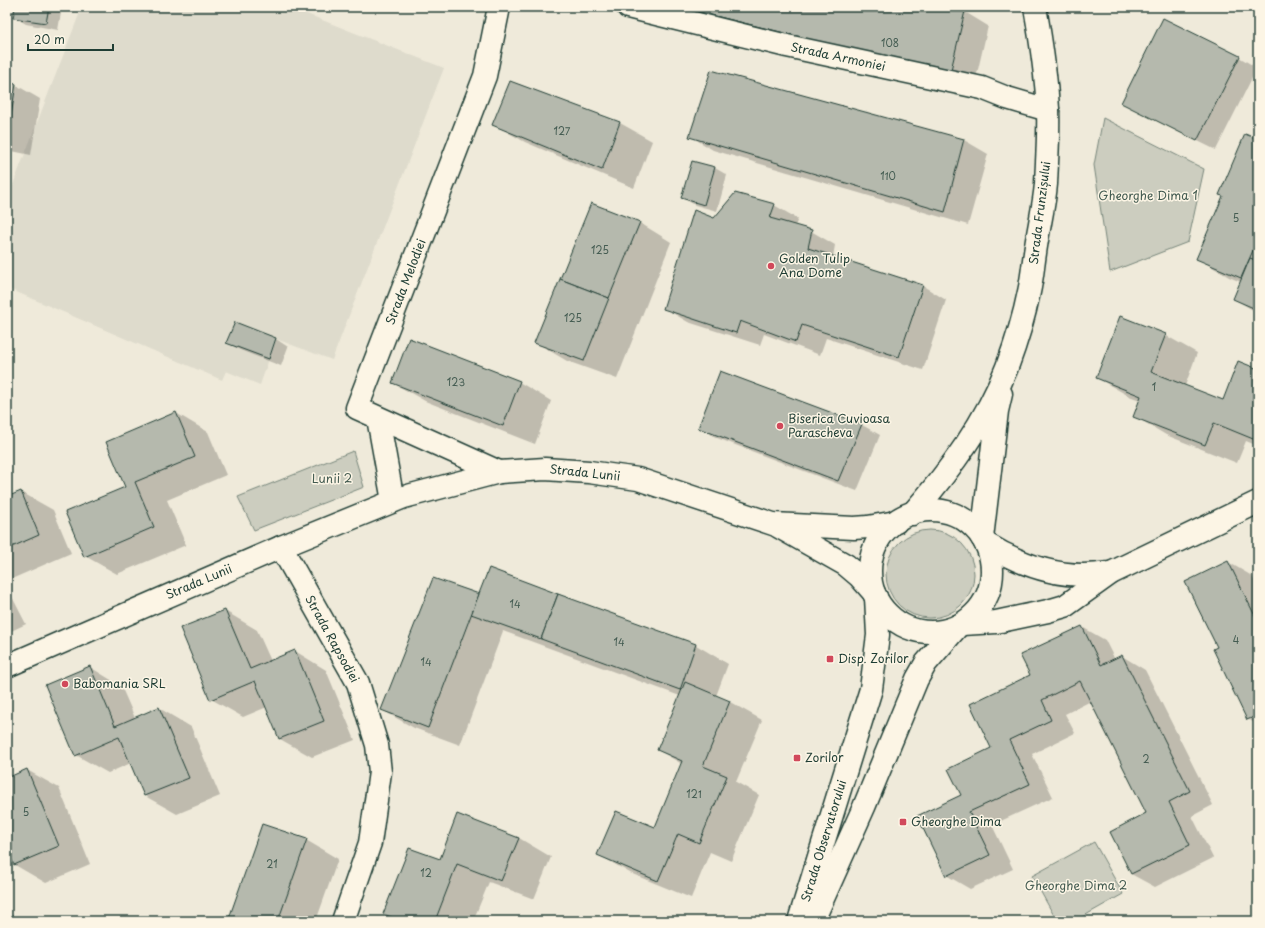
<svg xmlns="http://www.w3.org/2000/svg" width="1265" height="928" viewBox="0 0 1265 928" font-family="'Playpen Sans',sans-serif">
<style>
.built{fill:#dedbcc}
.green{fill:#cccdbf;stroke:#76857a}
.shadow{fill:#0003}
.building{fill:#b5b9ad;stroke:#1f3d34}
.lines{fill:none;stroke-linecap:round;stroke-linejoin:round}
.street-casing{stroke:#1f3d34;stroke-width:25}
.secondary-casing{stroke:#1f3d34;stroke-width:25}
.street{stroke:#fcf5e5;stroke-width:22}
.secondary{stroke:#fcf5e5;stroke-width:22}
.poi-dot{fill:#d1495b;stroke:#fcf5e5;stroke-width:1.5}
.labels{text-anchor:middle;stroke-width:3;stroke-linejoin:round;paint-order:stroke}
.number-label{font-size:10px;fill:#445c52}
.street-label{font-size:12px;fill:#1f3d34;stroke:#fcf5e5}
.park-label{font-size:12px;fill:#425a50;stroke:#fcf5e5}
.poi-label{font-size:12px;fill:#1f3d34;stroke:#fcf5e5;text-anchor:start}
</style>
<rect width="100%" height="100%" fill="#efeada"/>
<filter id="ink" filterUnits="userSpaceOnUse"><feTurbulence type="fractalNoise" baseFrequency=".025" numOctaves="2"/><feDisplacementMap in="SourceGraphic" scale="8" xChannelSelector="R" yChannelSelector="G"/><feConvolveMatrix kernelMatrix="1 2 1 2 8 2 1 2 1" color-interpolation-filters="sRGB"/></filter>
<g filter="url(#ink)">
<polygon class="built" points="82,7 289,7 444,68 332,360 276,339 260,385 226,371 222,380 7,288 7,200"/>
<g class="green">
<polygon points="1103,118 1204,169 1188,242 1110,272 1094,165"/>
<polygon points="353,451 364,487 254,530 238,497"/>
<circle cx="930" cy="574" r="44"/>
<polygon points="1094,842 1123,894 1075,921 1057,921 1032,876"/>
</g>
<g class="shadow">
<polygon points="16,7 62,7 58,30 26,24 14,17"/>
<polygon points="651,7 946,7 965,12 988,26 974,87"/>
<polygon points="1239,57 1257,68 1216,150 1141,113"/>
<polygon points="712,72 964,140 988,154 968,225 713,150 690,136"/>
<polygon points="511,82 620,123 652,141 634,188 525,142 493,124"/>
<polygon points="7,84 16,85 40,99 31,155 7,150"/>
<polygon points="1258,140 1258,313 1234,299 1241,282 1229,277 1197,258"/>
<polygon points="693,162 715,168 727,175 717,211 695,205 683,198"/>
<polygon points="591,205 640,223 671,242 617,379 567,361 535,342"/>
<polygon points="774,205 798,219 795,226 811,231 835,245 833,257 923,286 946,300 923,370 826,338 820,355 764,334 760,345 688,322 664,308 714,219"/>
<polygon points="235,324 276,339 288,347 281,366 240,350 228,343"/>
<polygon points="1165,335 1197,353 1185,386 1224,402 1258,370 1258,446 1246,441 1237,463 1166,435 1134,416 1140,400 1129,396 1097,378"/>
<polygon points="519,382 551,401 535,444 425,401 393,383"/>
<polygon points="176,413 208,432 226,475 167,500 186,545 117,574 85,556 126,488"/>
<polygon points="862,425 880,435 857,491 717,438 699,427"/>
<polygon points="21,492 53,510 71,553 7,581 7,498"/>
<polygon points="1228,562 1252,576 1258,588 1258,725 1248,719 1219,648"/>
<polygon points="489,569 696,645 728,664 716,696 730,702 762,720 736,782 759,795 731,861 710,852 691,898 630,873 599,855 655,829 682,764 658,750 680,696 503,631 460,745 414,728 382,710 480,595"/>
<polygon points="7,587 26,624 7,633"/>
<polygon points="225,611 257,630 271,661 295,651 326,670 355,740 312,757 280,739 267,707 243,717 211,699"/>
<polygon points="1082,627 1105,640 1115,660 1122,656 1145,670 1213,805 1192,816 1213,858 1155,887 1131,874 1147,814 1091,701 1065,714 1075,733 1032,754 1053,797 992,825 1013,869 970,889 946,875 962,795 992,749 1031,676"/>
<polygon points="90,667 121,686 135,718 159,708 191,727 220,796 177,814 145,796 131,763 108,773 76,755"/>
<polygon points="27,770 59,788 90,864 46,883 15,865 7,847 7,779"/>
<polygon points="458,815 519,838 551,857 534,899 489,882 473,921 397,921 385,914 440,861"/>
<polygon points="306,840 338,859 316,921 228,921"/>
</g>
<g class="building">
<polygon points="15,7 49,7 46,23 13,18"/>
<polygon points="679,7 949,7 965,11 950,74"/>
<polygon points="1163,18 1240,56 1197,141 1121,103"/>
<polygon points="711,70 964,139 945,212 689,137"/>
<polygon points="510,81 620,122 602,170 492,125"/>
<polygon points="7,83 16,84 7,142"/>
<polygon points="1245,134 1258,139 1258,239 1241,278 1196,259 1223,196 1219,195"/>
<polygon points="692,161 715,167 704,205 681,198"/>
<polygon points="735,193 775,204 770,218 812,230 808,248 923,285 899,357 802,325 796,342 740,321 736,333 663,309 694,210 714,218"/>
<polygon points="591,203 640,222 609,298 560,279"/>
<polygon points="1250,258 1258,261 1258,310 1233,299"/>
<polygon points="560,279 609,298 584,361 534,343"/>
<polygon points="1120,316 1166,334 1151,372 1223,400 1238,361 1258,369 1258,441 1214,423 1205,445 1133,417 1141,396 1096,378"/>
<polygon points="235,322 276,338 269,359 226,343"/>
<polygon points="409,338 520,381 503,426 392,383"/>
<polygon points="720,371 862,424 838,481 698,428"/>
<polygon points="176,412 195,457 135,482 154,527 84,557 65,512 125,487 106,442"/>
<polygon points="21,491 39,535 7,549 7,497"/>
<polygon points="1228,561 1258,622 1258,627 1256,628 1258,632 1258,715 1247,720 1213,649 1217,647 1185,582"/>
<polygon points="489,568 558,594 541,639 471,614"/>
<polygon points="433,578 479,594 428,728 381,710"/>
<polygon points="558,594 696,644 680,690 541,639"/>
<polygon points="225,610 250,669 295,650 324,721 279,739 255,681 210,700 180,628"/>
<polygon points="1082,626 1101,665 1122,655 1190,791 1169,802 1190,845 1131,874 1110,832 1146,813 1080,681 1042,700 1051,720 1009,740 1030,784 969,812 990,855 946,876 917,816 961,795 948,769 991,748 970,704 1030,675 1020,655"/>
<polygon points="90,666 115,726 159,707 189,778 144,796 119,737 75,756 45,685"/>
<polygon points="685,682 730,701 703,766 727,776 699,843 678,834 658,881 597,855 616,811 655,827 682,761 657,750"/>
<polygon points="27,769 59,846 14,865 7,850 7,778"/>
<polygon points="457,814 519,838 501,881 457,864 435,921 402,921 383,914 409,848 440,859"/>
<polygon points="262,824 307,839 278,921 228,921"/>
</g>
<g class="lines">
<defs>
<g id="street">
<polyline points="499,7 485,76 357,408 499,472"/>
<polyline points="628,7 787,46 982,88 1007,98 1048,110"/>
<polyline points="378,418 393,501"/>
<path d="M985,543C1014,561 1048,575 1083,575C1093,575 1102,574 1111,573"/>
<polyline points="281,547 358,683 377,745 380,772 370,843 343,921"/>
<polyline points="962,624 996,622 1048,611 1065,606 1111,573 1258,502"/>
</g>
<g id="secondary">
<circle cx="931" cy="571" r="61"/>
<path d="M912,514C950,470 986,422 1007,367C1016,343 1024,317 1029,292C1032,279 1033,266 1035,253C1038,230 1044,207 1046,184C1047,160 1049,134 1048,109C1046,75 1041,41 1035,7"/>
<polyline points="779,527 846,565 859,576 874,593"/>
<polyline points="982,538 997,411 1001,394"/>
<polyline points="7,666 281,547 404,497 499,472 545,469 589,472 638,479 773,524 854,528 868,527 896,522"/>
<polyline points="799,921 871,689 878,635 876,597"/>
<polyline points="812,921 816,914 864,807 917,679 926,663 958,626"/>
</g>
</defs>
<use href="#street" class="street-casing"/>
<use href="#secondary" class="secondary-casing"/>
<use href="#street" class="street"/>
<use href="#secondary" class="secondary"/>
</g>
</g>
<g class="poi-dot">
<circle cx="771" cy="266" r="4"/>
<circle cx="780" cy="426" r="4"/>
<rect x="826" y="655" width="8" height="8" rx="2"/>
<circle cx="65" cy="684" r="4"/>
<rect x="793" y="754" width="8" height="8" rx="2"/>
<rect x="899" y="818" width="8" height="8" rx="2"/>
</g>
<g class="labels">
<g class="number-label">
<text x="890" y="47">108</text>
<text x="562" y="135">127</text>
<text x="888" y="180">110</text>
<text x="1236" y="222">5</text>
<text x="600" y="254">125</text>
<text x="573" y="322">125</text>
<text x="456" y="386">123</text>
<text x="1154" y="391">1</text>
<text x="515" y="608">14</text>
<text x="1236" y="644">4</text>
<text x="619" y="646">14</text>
<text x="426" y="666">14</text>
<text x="1146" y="763">2</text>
<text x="694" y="798">121</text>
<text x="26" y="816">5</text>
<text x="272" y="868">21</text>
<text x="426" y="877">12</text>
</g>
<g class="street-label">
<text transform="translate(838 57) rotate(12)" y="4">Strada Armoniei</text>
<text transform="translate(1040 213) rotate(-83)" y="4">Strada Frunzișului</text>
<text transform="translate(406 282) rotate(-69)" y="4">Strada Melodiei</text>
<text transform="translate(585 473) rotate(6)" y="4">Strada Lunii</text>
<text transform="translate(199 582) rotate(-23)" y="4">Strada Lunii</text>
<text transform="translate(332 639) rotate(61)" y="4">Strada Rapsodiei</text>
<text transform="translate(824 841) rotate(-73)" y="4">Strada Observatorului</text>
</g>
<g class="park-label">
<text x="1148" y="200">Gheorghe Dima 1</text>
<text x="332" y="483">Lunii 2</text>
<text x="1076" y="890">Gheorghe Dima 2</text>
</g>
<g class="poi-label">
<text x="779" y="263">Golden Tulip<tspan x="779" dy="14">Ana Dome</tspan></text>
<text x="788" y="423">Biserica Cuvioasa<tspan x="788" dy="14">Parascheva</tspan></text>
<text x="838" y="663">Disp. Zorilor</text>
<text x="73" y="688">Babomania SRL</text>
<text x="805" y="762">Zorilor</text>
<text x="911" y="826">Gheorghe Dima</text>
</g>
</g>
<rect width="1265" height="928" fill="none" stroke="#fcf5e5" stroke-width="24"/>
<rect x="12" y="12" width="1241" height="904" fill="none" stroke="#1f3d34" stroke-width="1.5" filter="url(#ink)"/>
<path d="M28 44v6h85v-6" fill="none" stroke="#1f3d34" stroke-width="2"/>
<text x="34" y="44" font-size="12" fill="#1f3d34" stroke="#fcf5e5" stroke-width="3" paint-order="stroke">20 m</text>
</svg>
